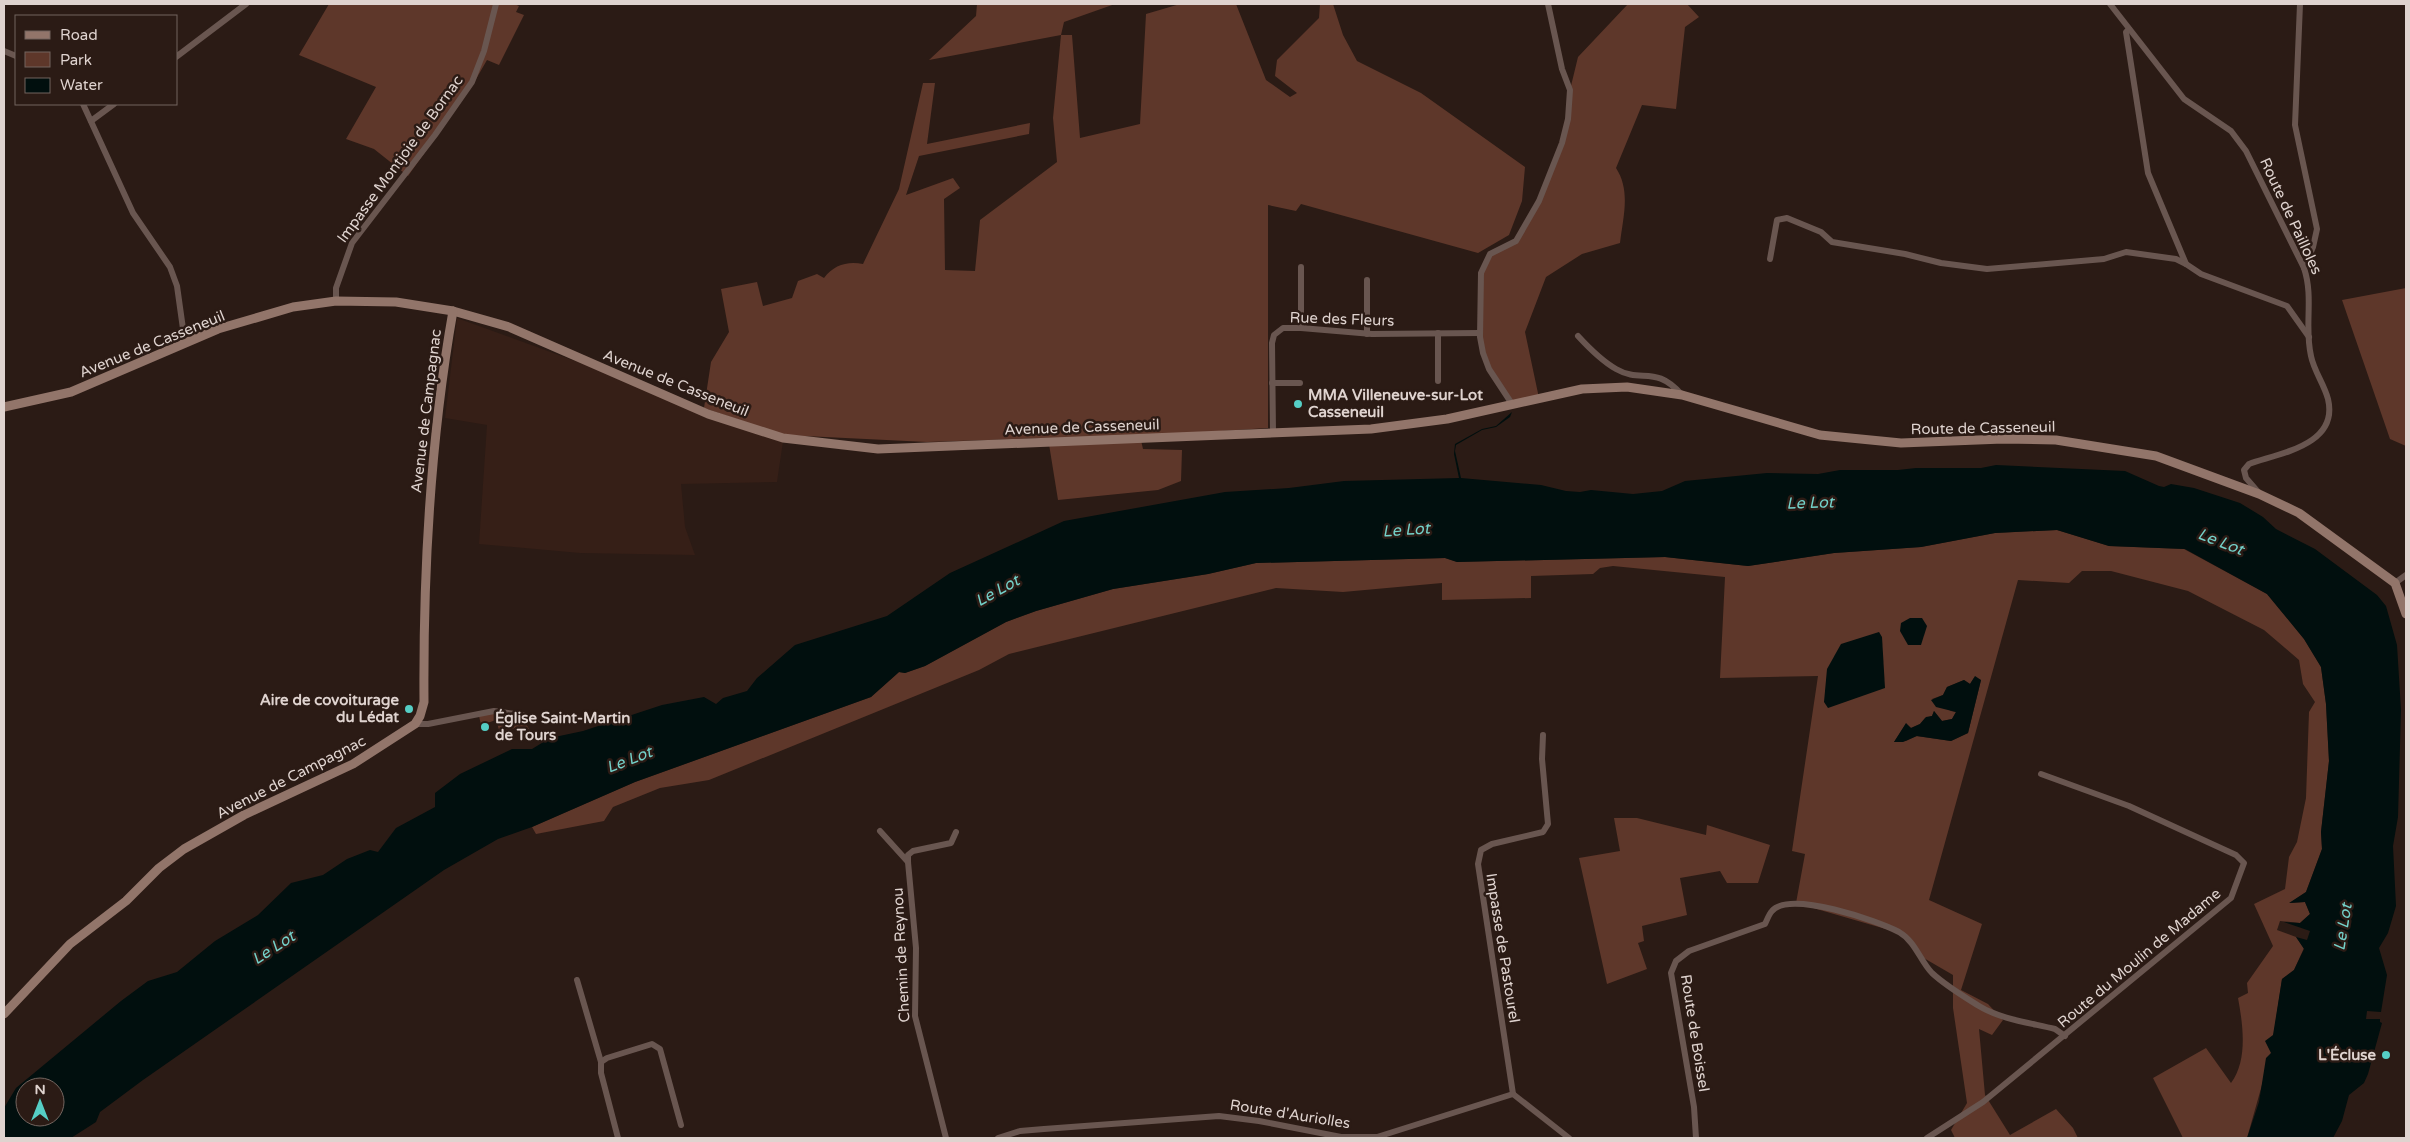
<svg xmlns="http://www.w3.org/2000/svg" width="2410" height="1142" viewBox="0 0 2410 1142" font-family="'Varela Round',sans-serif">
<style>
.built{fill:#361f17}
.green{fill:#5e372a;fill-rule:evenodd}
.water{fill:#010f0e;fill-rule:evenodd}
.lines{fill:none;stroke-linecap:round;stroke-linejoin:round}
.street{stroke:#695650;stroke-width:6}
.secondary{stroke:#92756a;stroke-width:9}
.poi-dot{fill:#55cec5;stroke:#2b1b15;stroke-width:2}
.labels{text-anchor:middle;stroke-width:5;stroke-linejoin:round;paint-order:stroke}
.street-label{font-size:15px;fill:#dfd3cf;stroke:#2b1b15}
.poi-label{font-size:15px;font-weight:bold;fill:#dfd3cf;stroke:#2b1b15;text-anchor:start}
.water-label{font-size:16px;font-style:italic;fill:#74d2ca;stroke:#2b1b15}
</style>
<rect width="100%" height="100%" fill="#2b1b15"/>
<polygon class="built" points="457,318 704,408 784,435 777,482 681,484 685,527 695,555 580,553 479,544 487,425 445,418"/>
<g class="green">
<polygon points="329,4 514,4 519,6 516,12 524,15 499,65 487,60 472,86 408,176 374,149 346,139 376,87 299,55"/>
<path d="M977,4H1115L1064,22L1061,35H1072L1080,138L1140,124L1146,14L1180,4H1236L1266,80L1290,97L1297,93L1275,76L1277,60L1319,18L1320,4H1333L1343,35L1357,61L1421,93L1525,167L1522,201L1509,235L1478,253L1301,204L1296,211L1268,205V428L1140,436L1143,449L1182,450L1181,481L1158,490L1058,500L1048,438L927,442L784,435L704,408L711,362L729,332L721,289L757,282L763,306L792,298L798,281L817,274L824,278C834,265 847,261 863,264L899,189L923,83H935L927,144L1030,123L1029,134L919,156L906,195L953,178L960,188L944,199L945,270L975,271L980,220L1057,162L1053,118L1061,35L929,60L976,16Z"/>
<path d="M1628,4H1687L1699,17L1685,27L1676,109L1642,105L1616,168C1631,191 1623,217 1620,243L1582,254L1546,277L1525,332L1539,398L1512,404L1489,369L1480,337L1484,264L1490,254L1516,241L1539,201L1562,143L1570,90L1578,57Z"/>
<polygon points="2406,288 2406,446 2390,439 2342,300"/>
<path d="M2057,530L2109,546L2184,549L2267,594L2304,639L2321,667L2326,704L2329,761L2321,832L2322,849L2306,892L2290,903L2305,902L2310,914L2300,923L2280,921L2277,930L2296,937L2304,948L2294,970L2282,979L2271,1053L2247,1138H2183L2153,1078L2206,1048L2231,1083C2248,1060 2243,1025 2238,998L2248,993L2247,983L2273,946L2254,904L2285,889L2289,857L2297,842L2306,798L2309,712L2315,702L2303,684L2299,660L2264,630L2188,591L2111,571H2082L2069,583L2018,580L1929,900L1982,924L1961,990L1988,1004L2003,1020L1992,1035L1979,1029L1985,1095L2010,1135L2056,1109L2073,1128L2078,1138H1955L1951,1130L1967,1103L1953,1008V975L1922,957L1903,934L1796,903L1805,854L1792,851L1818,676L1720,678L1725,577L1613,566L1600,568L1593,574L1531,576V598L1442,600V583L1343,592L1276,588L1009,654L979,670L709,780L660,788L613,807L604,821L536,834L532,827L635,782L871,697L899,672L905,673L925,666L1006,622L1036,611L1113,589L1208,574L1256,563L1445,558L1457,562L1665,557L1748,566L1834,553L1921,547L1995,533ZM1974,678L1981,680L1968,733L1951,741L1916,736L1906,741L1894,742L1906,724L1911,728L1920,724L1925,718L1932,716L1934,711L1942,721L1952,719L1956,712L1951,711L1932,699L1943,695L1947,687L1964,680L1970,684Z"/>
<polygon points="495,712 523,719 529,729 516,732 515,728 500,733 496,720 481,725 479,716"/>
<polygon points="1614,818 1637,818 1706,835 1707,825 1770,845 1758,883 1727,883 1720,871 1680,878 1687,915 1642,926 1644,941 1638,943 1647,969 1607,984 1579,858 1620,851"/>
</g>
<g class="water">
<path d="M1512,412L1510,417L1496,427L1482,430L1456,445L1455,451L1461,478L1541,485L1566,491L1580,492L1591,490L1633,494L1662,491L1685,481L1767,473L1818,474L1840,470H1898L1916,468H1981L1996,465L2125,471L2159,486L2164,487L2171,484L2194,488L2240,503L2263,517L2276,529L2315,549L2377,595L2386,606L2397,645L2401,710L2398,817L2393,846L2396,906L2388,933L2379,948L2387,975L2381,1012L2367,1011L2366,1019H2380V1022L2382,1023L2368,1074L2364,1083L2349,1095L2342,1121L2333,1138H2247L2259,1102L2266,1058L2271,1053L2265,1041L2273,1035L2282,979L2294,970L2304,949L2296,937L2307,940L2310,931L2284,922L2300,923L2310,914L2305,902L2289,903L2306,892L2322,849L2321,832L2329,761L2326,704L2321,667L2304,639L2267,594L2185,549L2109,546L2057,530L1995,533L1921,547L1834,553L1748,566L1665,557L1457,562L1445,558L1256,563L1208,574L1113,589L1036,611L1006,622L925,666L905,673L899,672L871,697L635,782L532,827L498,839L444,870L143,1080L100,1112L96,1122L71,1138H4V1108L16,1088L121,1001L148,981L177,972L215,941L258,915L291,883L323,875L347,859L370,850L378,852L396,828L435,807V793L460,774L512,749H532L550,738L583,731L662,705L704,697L716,704L723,698L747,691L757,678L795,645L887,616L950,573L1064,521L1225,492L1289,488L1344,481L1459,478L1454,454L1455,444L1482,429L1496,426ZM25,1087H55V1117H25Z"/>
<polygon points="1910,618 1922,618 1927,626 1921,645 1908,645 1900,631 1901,623"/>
<polygon points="1879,632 1882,637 1885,688 1828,708 1824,702 1827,669 1841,644"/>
<polygon points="1975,676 1981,680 1968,733 1951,741 1917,736 1903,742 1894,742 1906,723 1911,728 1920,724 1926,717 1932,716 1934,711 1942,721 1952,719 1956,712 1936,707 1931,700 1943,695 1947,687 1964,680 1970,684"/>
</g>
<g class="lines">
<g class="street">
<path d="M2110,4L2184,99L2231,131L2246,151L2304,268C2314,298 2304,326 2311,356C2314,371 2324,384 2328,399C2339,445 2280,453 2249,464L2244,470L2246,478L2259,493"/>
<polyline points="2300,4 2295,125 2317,229 2313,247 2304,268"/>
<polyline points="2129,29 2126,32 2148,173 2186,264 2201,274 2287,306 2309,337"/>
<polyline points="4,51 16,56"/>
<polyline points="176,57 246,4"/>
<polyline points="83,104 133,213 170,267 177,286 185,343"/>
<polyline points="91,121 114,104"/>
<polyline points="1770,259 1777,220 1787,218 1821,232 1832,242 1905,254 1941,263 1987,269 2104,259 2126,252 2176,259 2186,264"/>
<polyline points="1301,267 1301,328"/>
<polyline points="336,301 336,288 352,243 435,135 472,82 484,51 496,4"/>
<polyline points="1367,334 1367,280"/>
<path d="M1578,336C1589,348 1602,361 1616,369C1642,384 1655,364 1682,395"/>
<polyline points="1438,381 1438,333"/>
<polyline points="1272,383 1300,383"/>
<polyline points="1512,404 1489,369 1483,353 1480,337 1481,273 1490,254 1516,241 1539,201 1562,143 1568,119 1570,90 1562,69 1548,4"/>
<polyline points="1273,433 1272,343 1274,335 1283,328 1301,328 1372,334 1480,333"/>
<polyline points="2395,583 2406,575"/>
<polyline points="415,724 428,724 494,711 523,715"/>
<polyline points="880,831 908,862"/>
<polyline points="577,980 601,1062"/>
<polyline points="1513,1094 1478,864 1481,850 1492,844 1543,832 1548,824 1542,759 1543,735"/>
<polyline points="1513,1094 1569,1138"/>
<polyline points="618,1138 601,1073 601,1062 607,1058 652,1044 660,1049 681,1125"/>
<polyline points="946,1138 915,1016 916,948 908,862 908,855 913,851 951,843 956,832"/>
<polyline points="998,1138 1020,1131 1044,1129 1219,1116 1259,1121 1341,1137 1377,1137 1513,1094"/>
<path d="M1696,1138L1694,1107L1671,973L1676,961L1689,951L1765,924C1767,920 1769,914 1772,911C1790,890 1878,921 1899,932C1916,942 1920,961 1932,973C1946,986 1963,996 1979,1006C2000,1019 2031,1023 2055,1029L2065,1036"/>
<polyline points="1927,1138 1983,1102 2231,898 2244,863 2236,855 2129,806 2041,774"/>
</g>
<g class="secondary">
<polyline points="4,407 71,392 218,329 293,307 336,301 396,302 453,311 509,327 708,414 783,438 878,449 1371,429 1447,419 1582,389 1627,387 1682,395 1820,435 1901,443 2003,439 2056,440 2156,456 2259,494 2299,513 2395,583 2406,614"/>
<path d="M4,1014L70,944L126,901L159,868L184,849L244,815L353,764L415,724L420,716L424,702C423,570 430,441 453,311"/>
</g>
</g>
<g class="poi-dot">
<circle cx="1298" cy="404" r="5"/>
<circle cx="409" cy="709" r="5"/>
<circle cx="485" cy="727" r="5"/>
<circle cx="2386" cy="1055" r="5"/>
</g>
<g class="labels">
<g class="street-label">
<text transform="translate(400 159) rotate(-54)" y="5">Impasse Montjoie de Bornac</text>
<text transform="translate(2291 216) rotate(65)" y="5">Route de Pailloles</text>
<text transform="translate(1342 319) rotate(2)" y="5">Rue des Fleurs</text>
<text transform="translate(152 344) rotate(-22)" y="5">Avenue de Casseneuil</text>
<text transform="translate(676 383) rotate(22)" y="5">Avenue de Casseneuil</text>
<text transform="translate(426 411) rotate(-83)" y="5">Avenue de Campagnac</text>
<text transform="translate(1082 427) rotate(-2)" y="5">Avenue de Casseneuil</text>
<text transform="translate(1983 428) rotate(-1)" y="5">Route de Casseneuil</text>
<text transform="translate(291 777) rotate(-27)" y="5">Avenue de Campagnac</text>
<text transform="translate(1503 948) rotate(81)" y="5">Impasse de Pastourel</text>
<text transform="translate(901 955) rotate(-93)" y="5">Chemin de Reynou</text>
<text transform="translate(2139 958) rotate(-40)" y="5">Route du Moulin de Madame</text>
<text transform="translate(1695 1033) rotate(81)" y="5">Route de Boissel</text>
<text transform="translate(1290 1114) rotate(9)" y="5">Route d'Auriolles</text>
</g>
<g class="poi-label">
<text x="1308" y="400">MMA Villeneuve-sur-Lot<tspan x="1308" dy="17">Casseneuil</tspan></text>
<text x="399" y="705" text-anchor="end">Aire de covoiturage<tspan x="399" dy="17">du Lédat</tspan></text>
<text x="495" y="723">Église Saint-Martin<tspan x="495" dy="17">de Tours</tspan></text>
<text x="2376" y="1060" text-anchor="end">L'Écluse</text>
</g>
<g class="water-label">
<text transform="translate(1810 502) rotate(-2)" y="6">Le Lot</text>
<text transform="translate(1406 529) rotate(-4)" y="6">Le Lot</text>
<text transform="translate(2221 541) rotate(21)" y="6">Le Lot</text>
<text transform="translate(997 590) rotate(-29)" y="6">Le Lot</text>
<text transform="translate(629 759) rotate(-21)" y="6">Le Lot</text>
<text transform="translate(2342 927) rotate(-81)" y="6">Le Lot</text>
<text transform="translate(273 947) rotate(-33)" y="6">Le Lot</text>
</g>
</g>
<rect width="2410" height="1142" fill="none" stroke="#dfd3cf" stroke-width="10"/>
<rect x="15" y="15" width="162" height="90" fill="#2b1b15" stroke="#73655f"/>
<rect x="25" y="31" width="25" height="8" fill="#92756a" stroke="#73655f"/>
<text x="60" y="40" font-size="15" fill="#dfd3cf">Road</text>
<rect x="25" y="52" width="25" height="15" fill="#5e372a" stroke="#73655f"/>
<text x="60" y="65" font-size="15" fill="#dfd3cf">Park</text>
<rect x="25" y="78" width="25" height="15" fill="#010f0e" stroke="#73655f"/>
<text x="60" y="90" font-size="15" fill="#dfd3cf">Water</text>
<g transform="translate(40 1102)"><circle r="24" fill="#2b1b15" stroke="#73655f"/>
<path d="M0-4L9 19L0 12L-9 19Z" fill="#55cec5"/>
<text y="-8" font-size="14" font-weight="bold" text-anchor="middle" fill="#dfd3cf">N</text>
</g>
</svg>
